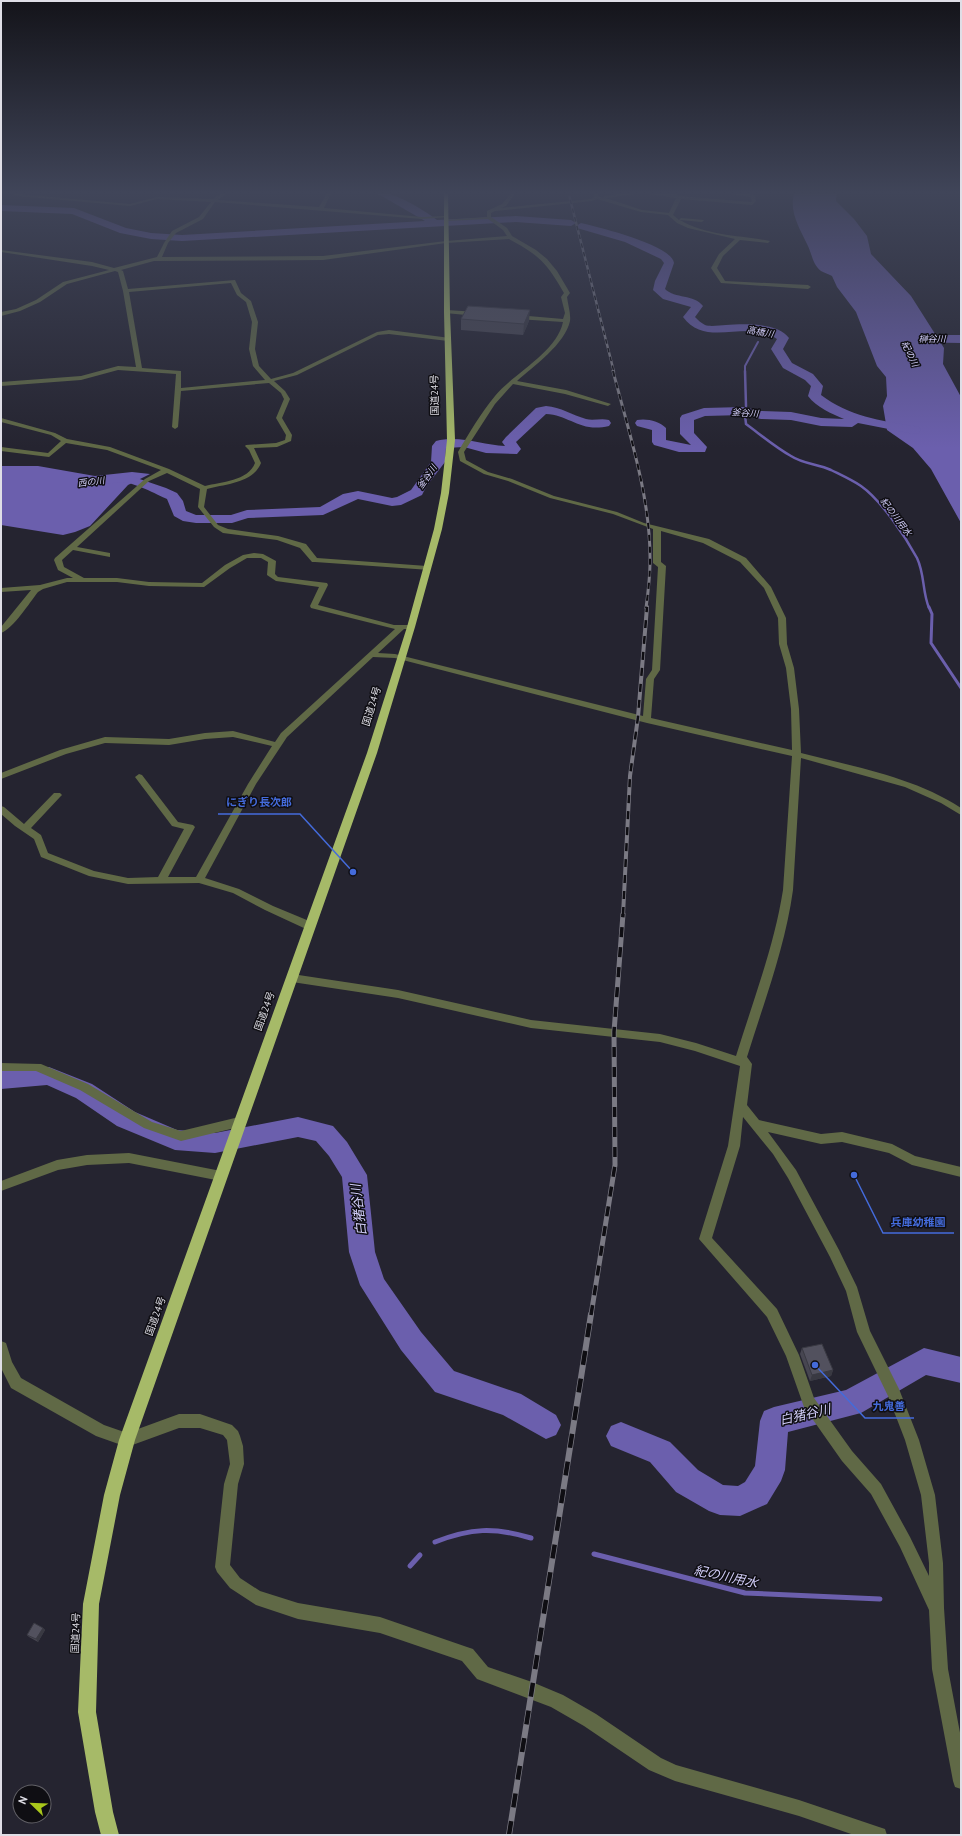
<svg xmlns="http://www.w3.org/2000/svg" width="962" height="1836" viewBox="0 0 962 1836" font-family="'PT Sans','Noto Sans JP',sans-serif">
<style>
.water{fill:#6b5fad}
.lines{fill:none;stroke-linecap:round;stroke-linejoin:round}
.stream-far3{stroke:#6b5fad;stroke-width:2}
.stream-far2{stroke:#6b5fad;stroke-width:2.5}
.stream-far1{stroke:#6b5fad;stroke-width:3}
.stream{stroke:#6b5fad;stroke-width:5}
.river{fill:#6b5fad;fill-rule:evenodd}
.minor{fill:#606946;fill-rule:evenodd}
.trunk{fill:#a6ba68;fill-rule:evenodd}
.rail-far4-casing{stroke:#7b7a84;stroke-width:2.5}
.rail-far3-casing{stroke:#7b7a84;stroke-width:3}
.rail-far2-casing{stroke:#7b7a84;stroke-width:4}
.rail-far1-casing{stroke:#7b7a84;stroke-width:5}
.rail-casing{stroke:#7b7a84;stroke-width:6}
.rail-far4{stroke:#0f0e13;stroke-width:1.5;stroke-dasharray:4.5;stroke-linecap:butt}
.rail-far3{stroke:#0f0e13;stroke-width:2;stroke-dasharray:6;stroke-linecap:butt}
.rail-far2{stroke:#0f0e13;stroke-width:2.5;stroke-dasharray:8;stroke-linecap:butt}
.rail-far1{stroke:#0f0e13;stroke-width:3.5;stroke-dasharray:10;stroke-linecap:butt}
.rail{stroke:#0f0e13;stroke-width:4.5;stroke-dasharray:14;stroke-linecap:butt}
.wall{fill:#474651}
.shaded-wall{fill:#393942}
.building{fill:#52515e;stroke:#393942}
.labels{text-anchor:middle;stroke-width:3;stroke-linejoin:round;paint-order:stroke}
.far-water-label{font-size:9px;font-style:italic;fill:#d2cef9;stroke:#0f0e13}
.street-label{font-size:10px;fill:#dfdee6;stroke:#0f0e13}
.near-water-label{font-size:13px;font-style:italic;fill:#d2cef9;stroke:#0f0e13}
.leader{fill:none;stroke:#446bdb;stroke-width:1.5}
.callout-dot{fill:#446bdb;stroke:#0f0e13;stroke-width:1.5}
.callout-label{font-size:11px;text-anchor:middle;font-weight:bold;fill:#446bdb;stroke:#0f0e13;stroke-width:3;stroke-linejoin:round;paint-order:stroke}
</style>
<rect width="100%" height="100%" fill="#252430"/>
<g class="water">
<path d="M795,191H837L836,201L854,219L867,236L871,254L911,296L944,348L943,364L961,397V523L931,469L913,448L887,430L883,406L887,396L886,377L877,366L856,312L837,287L832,276C829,274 824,273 821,271C812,264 812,253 807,244C799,227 788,210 795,191Z"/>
<polygon points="1,466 38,466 95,476 132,472 150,474 128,485 90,526 75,532 63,535 1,525"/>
</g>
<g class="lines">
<polyline class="stream-far3" points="745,372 745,366 758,342"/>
<g class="stream-far2">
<polyline points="745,371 746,406"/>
<path d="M745,415L746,424C761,435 775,447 791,456C803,464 818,464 831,470C841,475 852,480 861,486C881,500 905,536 917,558C925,575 922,591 929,608"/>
</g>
<polyline class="stream-far1" points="929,607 932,614 931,643 961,688"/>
<g class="stream">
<path d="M435,1542C471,1528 494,1527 531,1538"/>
<polyline points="594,1554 745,1593 880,1599"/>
<polyline points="410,1566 420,1555"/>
</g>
<g class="river">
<path d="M373,191C393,191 421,208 437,220L516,216L571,220L576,223L571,226L516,222L182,241L151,239L120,233L72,214L1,211V205L74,208L126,228L151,233L182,235L425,221Z"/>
<path d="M581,223C598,227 672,245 674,263L665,289C675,299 694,294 703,306L695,317C698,320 701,323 705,325C711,327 720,325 726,325C743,324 778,322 789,338L783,349L792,363L813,374L823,386L821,395C849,416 880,421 914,426L919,427L921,430L919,433L914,434L858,423L852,427L821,426L791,420L761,419L743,415L705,416L694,420V433L707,447L705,452H679L654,445L652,442V430L637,426L635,423L637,420C646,418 660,421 666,428V440L691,445L680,434V418L682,415L704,408L743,407L761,411L791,412L821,418L844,419C832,414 816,407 808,396L811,386L805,380L783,368L771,349L777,339C748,318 706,349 683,317L691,307L663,299L653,290L655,281L664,263L661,259L625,242L577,228L576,226Z"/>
<polygon points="910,335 961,335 961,343 906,342 904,339 906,336"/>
<path d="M546,406C561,407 572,415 586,419C593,421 601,418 609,420L611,423L609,426C580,433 570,415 546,414L516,442L521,449L517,454L486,453L464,447L446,448L445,462L426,487L422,495L401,505L392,506L358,499L323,515L248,518L232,523H196L183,521L174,516L167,499C156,494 135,483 123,482C115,482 109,485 101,483L99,480L101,477L125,474L166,488L177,493L183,501L186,511L196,515H231L247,510L320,507L343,494L358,491L392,498L397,497L411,490L431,462L432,446L436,441C460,435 482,445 505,446L502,442L506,437L536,408Z"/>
<polygon points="49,1067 92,1084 135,1112 177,1130 215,1133 298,1117 333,1126 347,1142 367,1175 375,1252 384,1279 421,1332 454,1371 521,1394 556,1415 561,1425 556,1435 546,1439 503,1415 435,1392 401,1350 360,1285 349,1252 342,1177 329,1156 316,1141 298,1137 215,1153 175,1150 117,1126 76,1098 47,1085 1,1089 1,1071"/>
<polygon points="924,1348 961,1357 961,1383 926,1375 861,1413 788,1432 785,1470 781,1481 767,1504 740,1516 720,1515 709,1511 676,1492 650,1462 611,1446 606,1436 611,1426 621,1422 670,1442 698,1470 723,1485 738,1486 745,1482 755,1466 760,1421 764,1411 774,1407 846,1390"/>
</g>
<g class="minor">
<path d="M7,191H12L18,194L130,204L157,197L213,199L224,191H229L218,200L319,207L328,191H332L324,208L422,217L446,216L448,217L422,219L215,202L203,219L176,233L168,243L162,257L323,256L446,241L507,236L503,230L488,219L446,221L444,220L487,217V211L502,204L510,195L508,191H512L514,195L506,206L501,208L591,199L594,197V191H598V196L603,198L605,196L640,191L673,193L674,191H678L677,194L680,196L751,202L752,201L751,197L731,194L733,192L755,195L756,201L752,205L681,199L673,215L679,220L681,218L704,220L702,222L680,220C707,236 739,235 770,241L768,243L740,240L723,256L717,268L725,281L808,285L811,287L808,289L721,283L711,268L719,254L735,239L688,228L677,223L668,215L641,212L597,199L592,201L495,211L491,213V217L507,228L512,236L536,250L547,259L557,271L570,293L567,297C568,305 571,314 570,321C565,344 534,366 517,381L566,390L611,404L608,406L565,394L513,384L495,404L464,452L466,460L488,472L512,479L554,496L617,512L644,523L709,539L746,558L771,587L786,618L787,644L794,668L799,709L801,753C855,767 914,777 961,808V815L941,803L905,787L801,758L793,890C785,948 764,1002 747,1057L752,1064L747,1105L759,1120L821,1134L842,1132L892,1144L915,1156L961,1167V1177L912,1165L889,1153L842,1142L821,1144L768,1132L796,1170L839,1250L857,1287L870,1331L899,1389L919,1440L935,1495L943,1563L944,1608L948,1669L961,1738V1789L955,1787L953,1781L932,1669L929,1610L900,1547L871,1494L842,1461L804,1407L786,1356L767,1317L699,1239L728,1146L740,1066L695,1051L660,1042L531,1028L398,998L292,982L288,981L287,978L288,975L292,974L398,990L531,1020L660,1034L696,1043L736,1056C753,1001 774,947 783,890L792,756L647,723L395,658L373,657L287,737L256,784L205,878L239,889L273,906L314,923L315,926L314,929H306L265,910L233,893L199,883L128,884L89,876L41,857L34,839L15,826L1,814V806L4,807L24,824L54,793H60L62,795L60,797L31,828L41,835L48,853L94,871L128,878L158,877L184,829L172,826L135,777L139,774L142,775L178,822L193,825L195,827L168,877H196L248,784L272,746L233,737L205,739L169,745L105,743L66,754L1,779V773L60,750L105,737L169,739L205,733L233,731L275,742L281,733L395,629L311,608L310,606L319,587L276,581L267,575L268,562L261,558H247L230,568L204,587L149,586L117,582H67L43,589L38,592C30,602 13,629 1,633V627L31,590L1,592V588L40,585L67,578H73L58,570L54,560L55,558L145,479L161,470L107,450L66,443L49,457L1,451V447L48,453L61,441L51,435L1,422V418L55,433L67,439L110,447L169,469L205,486C221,482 248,481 255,463L249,450L245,446L246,445L276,443L285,440L286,435L276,418L284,399L281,393L269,383L181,391L178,427L175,429L172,427L176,374L118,370L81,380L1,386V382L81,376L118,366L136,367L123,291L118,272L115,271L67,284L40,302L20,311L1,316V312L16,309L36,300L63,282L109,270L92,266L1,252V250L92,262L114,268L157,257L164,243L172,231L199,217L211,202L157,199L130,206L17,196ZM642,193L676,198L669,213L642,210L606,198ZM509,239C540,256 546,262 564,293L561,297L565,313L563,319L517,315L514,317L517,319L563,322C557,352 514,373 495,396C481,413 469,433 458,452L460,461L484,474L508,481L550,498L613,514L653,529V563L658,567L652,670L646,679L643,716L395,654L378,653L404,629H414V625H394L318,605L328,585L327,583L278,577L275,574L276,561L263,554L254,553L243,555L225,565L202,583L149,582L117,578H84L64,567L62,560L73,550L110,557V553L77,547L149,481L167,473L200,489L198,507L214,527L223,533L277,540L300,548L312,562H315L430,570V566H427L317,558L306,544L278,536L228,529L218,525L204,507L207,489C226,484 253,483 261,463L254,448L277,447L291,441L292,435L282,418L290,399L285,391L274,381L297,375L378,335L389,334L448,341L450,340V338L389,330L377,332L293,373L271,379L259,366L255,349L258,322L251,301L241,293L235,280L128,289L123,271L121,270L154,261L323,260L446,243ZM231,283L237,295L246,302L252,322L249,349L253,366L265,380L181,388V371L142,368L129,292ZM661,531L703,543L740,562L764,588L778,618L779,644L786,668L791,709L792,750L651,718L654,679L660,670L666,566L661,562ZM743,1117L773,1154L788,1178L830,1257L846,1291L857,1332L888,1396L905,1440L921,1495L929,1563V1576L910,1537L881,1484L852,1451L814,1398L799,1355L777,1309L712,1238L740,1146Z"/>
<polygon points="447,310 477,312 480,314 477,316 445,313 445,311"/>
<polygon points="1,1063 41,1064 88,1084 152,1122 181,1131 239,1117 243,1119 245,1122 243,1125 239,1127 181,1141 144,1128 80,1090 36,1071 1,1071"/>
<polygon points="129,1153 221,1171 225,1172 227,1176 225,1180 221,1181 129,1163 87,1165 58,1170 1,1191 1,1181 57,1160 87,1155"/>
<polygon points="1,1341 6,1343 12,1362 21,1378 104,1425 127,1433 179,1414 200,1414 232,1425 238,1431 240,1436 243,1446 244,1464 238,1484 230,1565 240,1578 260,1591 298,1603 380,1617 467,1647 473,1649 488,1667 532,1682 563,1695 596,1714 661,1758 676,1765 799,1800 879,1827 885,1829 887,1835 854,1835 799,1816 675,1781 649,1770 584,1726 551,1707 477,1679 462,1661 380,1633 298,1619 256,1605 230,1588 217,1572 215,1567 224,1484 230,1464 227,1440 223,1435 200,1428 179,1428 127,1447 96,1436 11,1388 1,1368"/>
</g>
<polygon class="trunk" points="444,191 448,191 450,312 455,440 449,493 442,529 415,627 377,753 135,1440 120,1495 99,1604 96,1712 113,1812 119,1835 101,1835 95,1812 78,1712 83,1604 104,1495 119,1440 367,753 407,627 434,529 441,493 447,440 444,312"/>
<defs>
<polyline id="rail-far4" points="568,191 614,372"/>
<path id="rail-far3" d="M613,371C629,433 651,498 650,562C650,577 648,593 646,608"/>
<polyline id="rail-far2" points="623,915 630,776 638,717 647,607"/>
<polyline id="rail-far1" points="591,1315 615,1165 614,1032 623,914"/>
<polyline id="rail" points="509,1835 591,1314"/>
</defs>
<use href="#rail-far4" class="rail-far4-casing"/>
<use href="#rail-far3" class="rail-far3-casing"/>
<use href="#rail-far2" class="rail-far2-casing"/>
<use href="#rail-far1" class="rail-far1-casing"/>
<use href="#rail" class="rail-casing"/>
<use href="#rail-far4" class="rail-far4"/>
<use href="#rail-far3" class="rail-far3"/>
<use href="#rail-far2" class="rail-far2"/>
<use href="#rail-far1" class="rail-far1"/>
<use href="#rail" class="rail"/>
</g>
<g class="wall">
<polygon points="461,319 529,321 523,335 461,330"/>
<polygon points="802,1348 833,1370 831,1376 810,1381 800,1354"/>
<polygon points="43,1628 45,1630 38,1642 29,1637 27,1635"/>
</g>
<g class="shaded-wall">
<polygon points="530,310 529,321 523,335 524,324"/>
<polygon points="833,1370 831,1376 810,1381 812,1375"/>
<polygon points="43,1628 45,1630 38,1642 36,1639"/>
</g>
<g class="building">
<polygon points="468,306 530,310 524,324 461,319"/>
<polygon points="822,1344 833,1370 812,1375 802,1348"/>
<polygon points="34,1623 43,1628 36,1639 27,1635"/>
</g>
<linearGradient id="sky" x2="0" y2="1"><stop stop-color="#14141a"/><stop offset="0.43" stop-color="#404559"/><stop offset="1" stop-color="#404559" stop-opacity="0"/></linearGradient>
<rect width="962" height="448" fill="url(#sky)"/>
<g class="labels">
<g class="far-water-label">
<text transform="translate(760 332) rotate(10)" y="3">高橋川</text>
<text x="932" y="342">榊谷川</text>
<text transform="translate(910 354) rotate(65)" y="3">紀の川</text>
<text transform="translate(745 413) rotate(4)" y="3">釜谷川</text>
<text transform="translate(427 477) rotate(-55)" y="3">釜谷川</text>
<text transform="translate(91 482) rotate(-7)" y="3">西の川</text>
<text transform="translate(896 517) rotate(53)" y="3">紀の川用水</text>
</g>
<g class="street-label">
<text transform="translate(434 395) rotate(-91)" y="4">国道24号</text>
<text transform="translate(371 706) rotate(-73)" y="4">国道24号</text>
<text transform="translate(264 1011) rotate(-70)" y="4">国道24号</text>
<text transform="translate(155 1316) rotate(-70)" y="4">国道24号</text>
<text transform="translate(75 1633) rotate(-88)" y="4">国道24号</text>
</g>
<g class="near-water-label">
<text transform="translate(358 1210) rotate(-97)" y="5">白猪谷川</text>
<text transform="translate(805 1414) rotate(-13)" y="5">白猪谷川</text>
<text transform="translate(726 1576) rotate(12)" y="5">紀の川用水</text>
</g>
</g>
<path class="leader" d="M353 872L300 814H218M854 1175L883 1233H954M815 1365L865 1418H914"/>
<g class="callout-dot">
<circle cx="353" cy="872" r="4"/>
<circle cx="854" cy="1175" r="4"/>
<circle cx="815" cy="1365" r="4"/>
</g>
<g class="callout-label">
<text x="259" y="806">にぎり長次郎</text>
<text x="918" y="1226">兵庫幼稚園</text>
<text x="889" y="1410">九鬼善</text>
</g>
<rect width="962" height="1836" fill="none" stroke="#dfdee6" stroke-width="4"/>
<g transform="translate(32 1804) rotate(293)"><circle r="19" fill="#0f0e13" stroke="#626167"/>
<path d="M0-3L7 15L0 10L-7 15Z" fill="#a9c71b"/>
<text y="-6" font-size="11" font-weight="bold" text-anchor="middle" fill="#dfdee6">N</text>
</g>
</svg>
